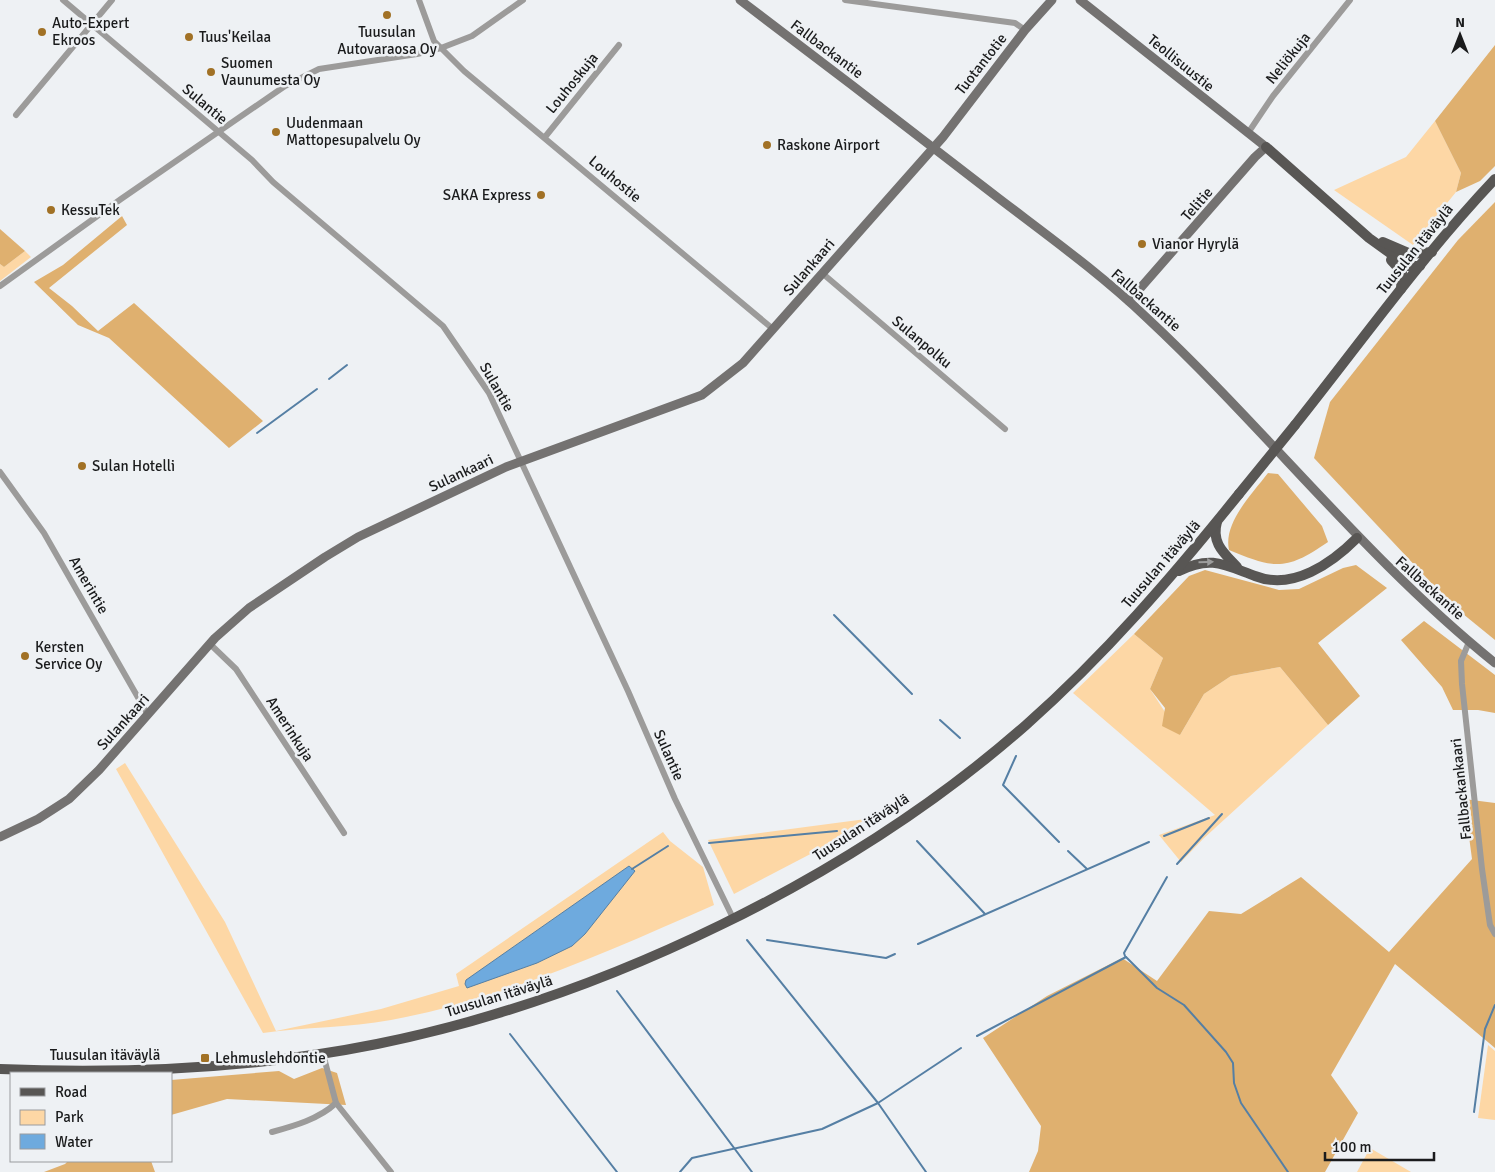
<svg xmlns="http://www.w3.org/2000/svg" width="1495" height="1172" viewBox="0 0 1495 1172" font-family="Signika,sans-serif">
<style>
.green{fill:#fdd7a5}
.forest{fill:#dfb06f}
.water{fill:#6eaade;stroke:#557fa4}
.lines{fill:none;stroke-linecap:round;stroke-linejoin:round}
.stream{stroke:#557fa4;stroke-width:2}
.street{stroke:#9c9b9a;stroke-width:6}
.secondary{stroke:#747271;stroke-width:9}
.primary{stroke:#585654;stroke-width:10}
.primary-bridge{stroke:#585654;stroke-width:10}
.oneway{fill:#9c9c9c}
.poi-dot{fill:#a17125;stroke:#eef1f4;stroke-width:2}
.labels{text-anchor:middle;stroke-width:5;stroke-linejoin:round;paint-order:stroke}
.poi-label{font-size:15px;fill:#1a1b1c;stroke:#eef1f4;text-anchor:start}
.street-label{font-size:15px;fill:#1a1b1c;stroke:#eef1f4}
</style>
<rect width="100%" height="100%" fill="#eef1f4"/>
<g class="green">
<polygon points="1435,121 1461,173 1456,192 1413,245 1334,190 1406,157"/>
<polygon points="25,251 31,257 0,281 0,264 4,267"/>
<polygon points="1134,634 1163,658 1150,689 1180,735 1204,694 1231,676 1280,667 1328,725 1203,839 1181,862 1159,835 1215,815 1073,693"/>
<path d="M125,763L225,922L276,1031L381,1009L459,986L456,974L663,832L670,841L703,867L714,905C609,951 504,999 391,1020C349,1028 305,1027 263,1033L116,769Z"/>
<polygon points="866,819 822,848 734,894 708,840"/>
<polygon points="1488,1045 1495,1051 1495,1120 1478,1118"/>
<polygon points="1370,1148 1411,1172 1357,1172"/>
</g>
<g class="forest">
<polygon points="1495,45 1495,166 1480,181 1456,192 1461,173 1435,121"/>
<polygon points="1495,202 1495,640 1452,605 1314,458 1330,402 1458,240"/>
<polygon points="122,216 127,225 49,288 72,306 98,331 134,303 263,421 229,448 109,338 78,325 34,282 63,265"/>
<polygon points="0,229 25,251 4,267 0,264"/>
<path d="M1268,473L1278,474L1322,526L1328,542C1286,571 1275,569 1229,550C1223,523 1252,494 1268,473Z"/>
<polygon points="1356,565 1387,588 1318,643 1360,696 1328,725 1280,667 1231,676 1204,694 1180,735 1162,726 1165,708 1150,689 1163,658 1134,634 1189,576 1205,570 1279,590 1299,589 1343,568"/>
<polygon points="1424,621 1495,675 1495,713 1478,710 1453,710 1442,687 1401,640"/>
<polygon points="1464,799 1495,803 1495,1048 1395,964 1331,1075 1358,1113 1325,1172 1029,1172 1038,1151 1041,1126 983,1038 1047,996 1122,958 1157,981 1209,911 1241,914 1301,877 1389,952 1472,859"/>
<polygon points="322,1068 337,1073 346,1105 227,1099 171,1115 171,1080 279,1071 294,1079"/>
<polygon points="68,1161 151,1161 155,1172 44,1172 65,1164"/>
</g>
<polygon class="water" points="629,866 635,871 585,934 572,946 537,963 467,988 465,984 466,980"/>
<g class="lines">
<g class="stream">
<polyline points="329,379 347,365"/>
<polyline points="257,433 317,389"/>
<polyline points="834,615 912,694"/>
<polyline points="940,720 960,738"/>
<polyline points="1016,756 1003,785 1059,842"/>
<polyline points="1164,836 1209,818"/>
<polyline points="917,841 985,914"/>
<polyline points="709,843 837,831"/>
<polyline points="1068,851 1087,869"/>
<polyline points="1177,864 1222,814"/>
<polyline points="632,869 668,846"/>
<polyline points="747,940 878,1103 926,1172"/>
<polyline points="767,940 886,958 895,954"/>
<polyline points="918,944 1149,842"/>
<polyline points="1125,956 1124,953 1167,877"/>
<polyline points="1126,957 1157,988 1184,1005 1226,1052 1233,1063 1234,1083 1241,1103 1288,1172"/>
<polyline points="617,991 752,1172"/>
<polyline points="510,1034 617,1172"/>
<polyline points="977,1036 1126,957"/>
<polyline points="1474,1112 1485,1029 1495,1005"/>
<polyline points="680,1172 692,1158 822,1129 878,1103 961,1048"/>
</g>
<g class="street">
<polyline points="63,0 252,160 273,182 443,326 489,393 628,691 675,799 733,918"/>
<polyline points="419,0 434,41 464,71 773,329"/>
<polyline points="845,0 1015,23 1025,30"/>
<polyline points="16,115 112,0"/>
<polyline points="1248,133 1273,96 1350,0"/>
<polyline points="545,137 619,45"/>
<polyline points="822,273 1005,429"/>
<polyline points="0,286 121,199 285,86 319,69 417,54 441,48 472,36 523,0"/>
<polyline points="0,472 44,533 148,715"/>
<polyline points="1469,642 1461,661 1462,684 1482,869 1490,925 1495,934"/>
<polyline points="210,644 236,669 344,833"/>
<polyline points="323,1054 336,1103 391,1172"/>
<path d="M272,1132C294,1126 319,1119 336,1103"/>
</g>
<g class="secondary">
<path d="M740,0C826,65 912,131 997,197C1048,236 1101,274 1147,318C1267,430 1367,560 1495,663"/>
<polyline points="1080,0 1266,147 1255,157 1129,301"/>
<polyline points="0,837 38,819 69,799 99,770 215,638 249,608 325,557 358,537 506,467 702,395 743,363 943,137 1025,30 1052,0"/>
</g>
<g class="primary">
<polyline points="1266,147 1369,238 1408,266 1420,266"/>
<polyline points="1383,242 1411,254 1432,252"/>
<polyline points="1391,260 1402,272 1401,289"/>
<path d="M1295,425C1361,342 1423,255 1495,179"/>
<path d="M1217,522C1211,543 1224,553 1237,567"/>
<path d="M1179,571C1211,555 1225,565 1255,576C1293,591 1332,563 1357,538"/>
<path d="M0,1069C127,1074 253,1069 377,1044C604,998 852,878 1026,725C1105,655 1173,576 1239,494"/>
</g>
<polyline class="primary-bridge" points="1239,494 1295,425"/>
</g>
<defs><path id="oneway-solid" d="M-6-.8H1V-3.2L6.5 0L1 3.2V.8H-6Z" transform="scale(1.25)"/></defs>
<use class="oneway" href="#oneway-solid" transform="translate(1206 562) rotate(-2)"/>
<g class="poi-dot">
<circle cx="387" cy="15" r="5"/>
<circle cx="42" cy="32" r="5"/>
<circle cx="189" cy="37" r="5"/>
<circle cx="211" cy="72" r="5"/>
<circle cx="276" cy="132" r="5"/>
<circle cx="767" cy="145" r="5"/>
<circle cx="541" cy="195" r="5"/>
<circle cx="51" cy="210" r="5"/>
<circle cx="1142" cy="244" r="5"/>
<circle cx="82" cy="466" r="5"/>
<circle cx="25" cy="656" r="5"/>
<rect x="200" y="1053" width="10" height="10" rx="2.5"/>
</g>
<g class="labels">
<g class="poi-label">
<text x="52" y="28">Auto-Expert<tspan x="52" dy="17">Ekroos</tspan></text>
<text x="387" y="37" text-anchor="middle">Tuusulan<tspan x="387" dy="17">Autovaraosa Oy</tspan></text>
<text x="199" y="42">Tuus'Keilaa</text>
<text x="221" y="68">Suomen<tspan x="221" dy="17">Vaunumesta Oy</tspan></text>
<text x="286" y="128">Uudenmaan<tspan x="286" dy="17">Mattopesupalvelu Oy</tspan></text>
<text x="777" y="150">Raskone Airport</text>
<text x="531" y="200" text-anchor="end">SAKA Express</text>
<text x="61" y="215">KessuTek</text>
<text x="1152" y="249">Vianor Hyrylä</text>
<text x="92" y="471">Sulan Hotelli</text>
<text x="35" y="652">Kersten<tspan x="35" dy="17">Service Oy</tspan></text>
<text x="215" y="1063">Lehmuslehdontie</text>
</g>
<g class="street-label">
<text transform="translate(827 49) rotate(37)" y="5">Fallbackantie</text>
<text transform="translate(1288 58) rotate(-51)" y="5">Neliökuja</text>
<text transform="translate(1181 63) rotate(39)" y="5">Teollisuustie</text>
<text transform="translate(981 64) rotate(-52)" y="5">Tuotantotie</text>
<text transform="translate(572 83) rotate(-51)" y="5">Louhoskuja</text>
<text transform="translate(205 104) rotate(40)" y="5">Sulantie</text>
<text transform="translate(615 179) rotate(40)" y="5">Louhostie</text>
<text transform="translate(1197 204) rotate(-49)" y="5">Telitie</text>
<text transform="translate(1415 249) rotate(-51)" y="5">Tuusulan itäväylä</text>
<text transform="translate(809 267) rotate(-49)" y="5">Sulankaari</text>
<text transform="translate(1146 300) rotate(41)" y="5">Fallbackantie</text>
<text transform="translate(922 342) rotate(40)" y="5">Sulanpolku</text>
<text transform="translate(497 387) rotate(60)" y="5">Sulantie</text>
<text transform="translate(461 473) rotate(-25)" y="5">Sulankaari</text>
<text transform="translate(1161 564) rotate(-49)" y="5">Tuusulan itäväylä</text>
<text transform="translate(89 585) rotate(60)" y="5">Amerintie</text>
<text transform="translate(1430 588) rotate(42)" y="5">Fallbackantie</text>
<text transform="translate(123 722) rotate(-48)" y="5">Sulankaari</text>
<text transform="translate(290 729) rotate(57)" y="5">Amerinkuja</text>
<text transform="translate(669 755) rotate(66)" y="5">Sulantie</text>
<text transform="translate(1461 789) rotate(-96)" y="5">Fallbackankaari</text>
<text transform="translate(861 827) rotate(-33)" y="5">Tuusulan itäväylä</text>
<text transform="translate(499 996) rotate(-17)" y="5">Tuusulan itäväylä</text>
<text x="105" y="1060">Tuusulan itäväylä</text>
</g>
</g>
<rect x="10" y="1072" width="162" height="90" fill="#eef1f4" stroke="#999b9e"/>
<rect x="20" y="1088" width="25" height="8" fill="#585654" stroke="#999b9e"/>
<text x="55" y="1097" font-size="15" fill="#1a1b1c">Road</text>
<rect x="20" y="1110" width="25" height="15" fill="#fdd7a5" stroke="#999b9e"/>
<text x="55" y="1122" font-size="15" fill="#1a1b1c">Park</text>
<rect x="20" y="1134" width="25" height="15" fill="#6eaade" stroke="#999b9e"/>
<text x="55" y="1147" font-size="15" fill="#1a1b1c">Water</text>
<g transform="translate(1460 35)" stroke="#eef1f4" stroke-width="4" paint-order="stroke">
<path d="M0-4L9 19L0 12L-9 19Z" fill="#1a1b1c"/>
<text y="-8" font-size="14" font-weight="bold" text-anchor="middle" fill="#1a1b1c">N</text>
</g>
<path d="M1325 1152v8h109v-8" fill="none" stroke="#1a1b1c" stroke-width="2.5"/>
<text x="1332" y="1152" font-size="15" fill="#1a1b1c" stroke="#eef1f4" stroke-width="4" paint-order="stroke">100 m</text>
</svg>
